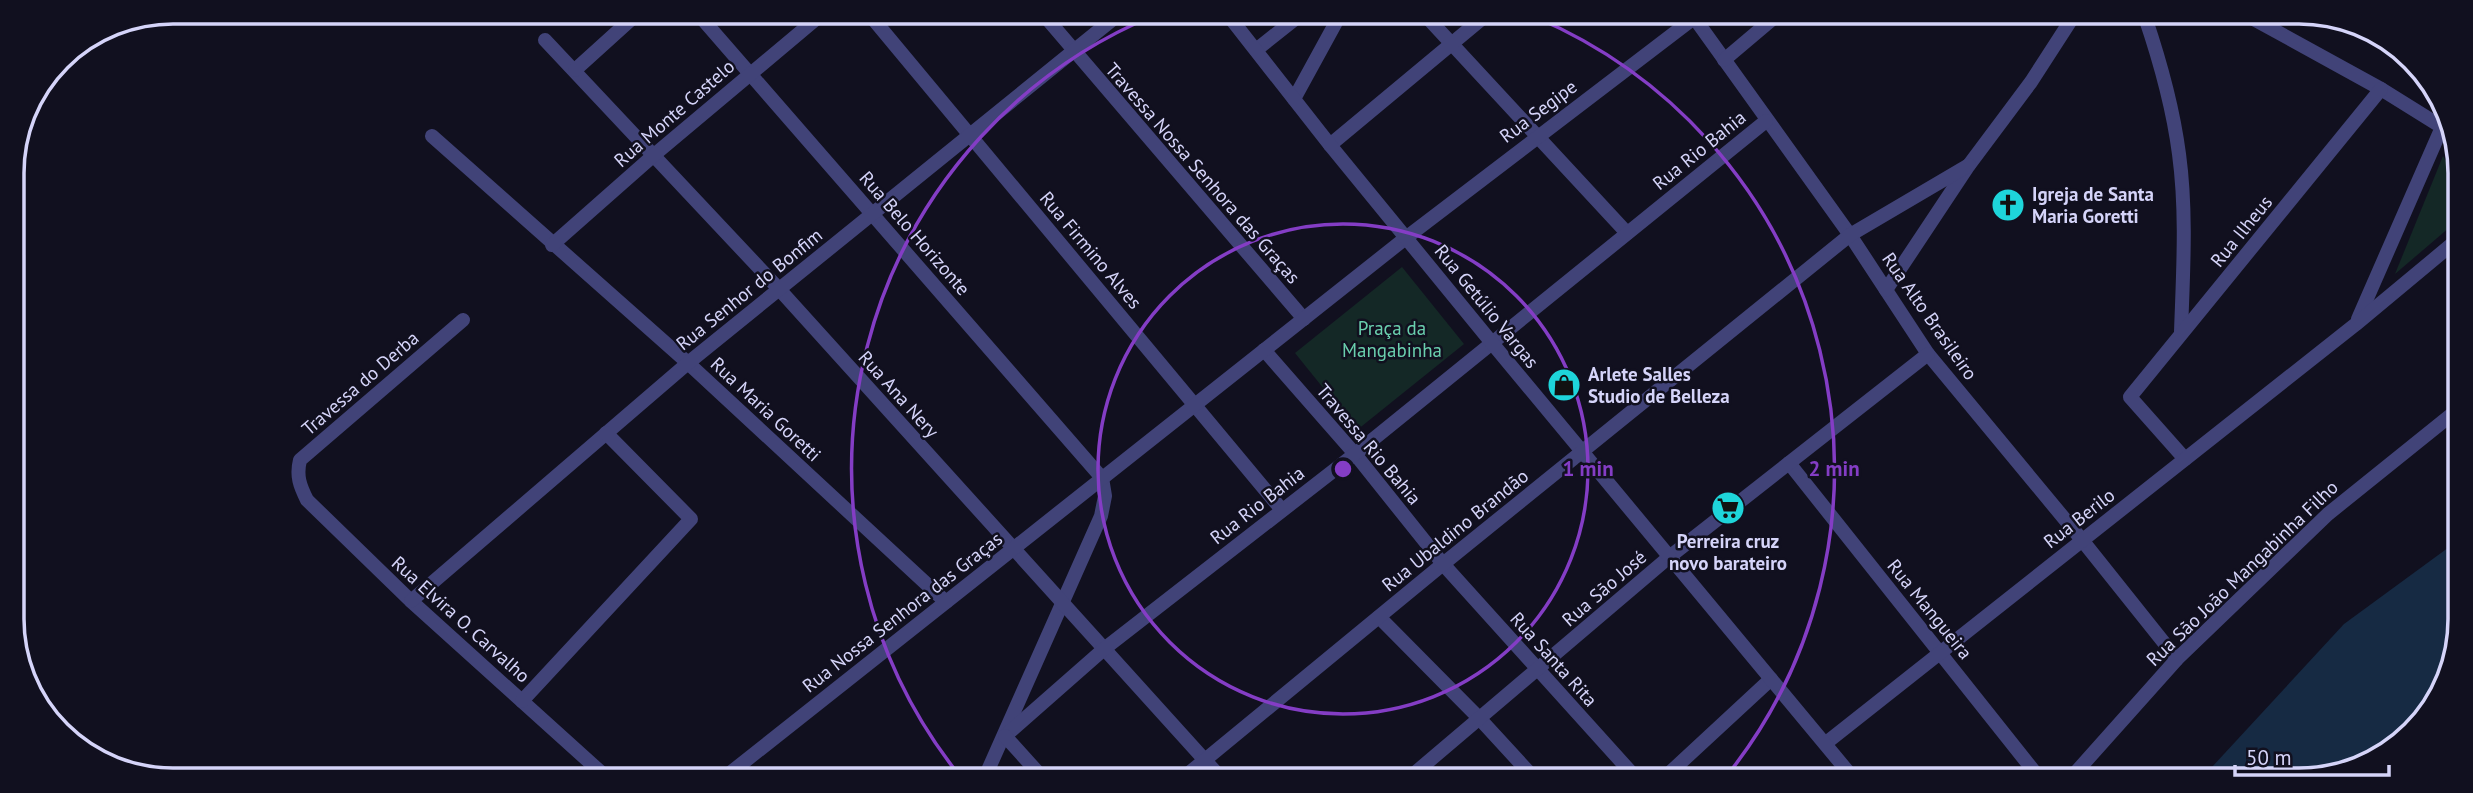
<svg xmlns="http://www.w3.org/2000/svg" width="2473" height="793" viewBox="0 0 2473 793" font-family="'PT Sans',sans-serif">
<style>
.green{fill:#142826}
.water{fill:#162a43}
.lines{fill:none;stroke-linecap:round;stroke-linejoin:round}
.minor{stroke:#414378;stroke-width:14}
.tertiary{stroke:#414378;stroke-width:14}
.ring{fill:none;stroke:#843dc5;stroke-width:3.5}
.labels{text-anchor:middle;stroke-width:5;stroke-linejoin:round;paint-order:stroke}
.street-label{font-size:19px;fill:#d5d4f9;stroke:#11101f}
.poi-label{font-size:19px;font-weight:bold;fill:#d5d4f9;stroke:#11101f;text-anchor:start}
.park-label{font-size:19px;fill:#6acfae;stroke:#11101f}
.rim{fill:none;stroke:#d5d4f9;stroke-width:3.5}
.centre{fill:#843dc5;stroke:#11101f;stroke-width:3.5}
.ring-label{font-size:21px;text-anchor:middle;font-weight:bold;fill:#843dc5;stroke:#11101f;stroke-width:5;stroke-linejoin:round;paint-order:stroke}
</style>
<rect width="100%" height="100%" fill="#11101f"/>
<g class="green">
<polygon points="2443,156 2458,180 2457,221 2395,274"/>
<polygon points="1402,267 1464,344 1357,430 1295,353"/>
</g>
<polygon class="water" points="2456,542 2455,662 2398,747 2310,780 2200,780 2344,624"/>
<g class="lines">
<g class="minor">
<polyline points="698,14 1102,478 1105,496 1101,516 985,777"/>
<polyline points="869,14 1282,510"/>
<polyline points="1043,14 1304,319"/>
<polyline points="1425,15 1627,233"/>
<polyline points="1693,16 1850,235"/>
<path d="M2145,17C2160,61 2173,108 2179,154C2187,213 2183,273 2181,332"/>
<polyline points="2252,18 2381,89 2442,127 2358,319"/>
<polyline points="545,40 779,289 1221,778"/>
<polyline points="1256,50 1300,15"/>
<polyline points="1724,60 1776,16"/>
<polyline points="575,70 638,13"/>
<polyline points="1294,99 1340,15"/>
<polyline points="432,136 688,363 946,602"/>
<polyline points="1330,145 1485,16"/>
<polyline points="552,245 654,155 822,14"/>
<polyline points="1886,290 1928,354 2082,540 2177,659"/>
<path d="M463,320L300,460C296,476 300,486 307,500L411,601L605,776"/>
<polyline points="1264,350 1355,454 1443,564 1637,779"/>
<polyline points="2185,459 2130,397 2381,89"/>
<polyline points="1789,463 2041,780"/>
<polyline points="411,601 688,363 1118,15"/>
<polyline points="1379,617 1479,718 1535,779"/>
<polyline points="522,701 691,519 606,433"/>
<polyline points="1005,736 1104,649 1355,454 1766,121"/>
<polyline points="1005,736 1042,777"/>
<polyline points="1826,743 2356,324 2457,240"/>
<polyline points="725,777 1407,237 1694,18"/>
<polyline points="1409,778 1668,558 1928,354"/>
<polyline points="1663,779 1771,679"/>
</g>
<g class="tertiary">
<polyline points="1228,15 1330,145 1492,343 1854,779"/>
<polyline points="2446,119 2442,127 2458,154"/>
<polyline points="1850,235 1886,290 1969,165 2031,82 2073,17"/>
<polyline points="1183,778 1443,564 1850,235 1969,165"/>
<polyline points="2069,780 2177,659 2328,514 2456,411"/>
</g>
</g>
<g class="ring">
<circle cx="1343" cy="469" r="245"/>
<path d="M959 775A491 491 0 0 1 1155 15M1535 17A491 491 0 0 1 1725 778"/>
</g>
<defs>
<symbol id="church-disc" viewBox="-11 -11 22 22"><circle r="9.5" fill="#1ed5da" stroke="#11101f"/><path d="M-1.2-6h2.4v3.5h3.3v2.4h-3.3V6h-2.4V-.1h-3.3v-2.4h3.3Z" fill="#111"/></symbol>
<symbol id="shop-disc" viewBox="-11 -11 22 22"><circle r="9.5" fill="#1ed5da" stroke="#11101f"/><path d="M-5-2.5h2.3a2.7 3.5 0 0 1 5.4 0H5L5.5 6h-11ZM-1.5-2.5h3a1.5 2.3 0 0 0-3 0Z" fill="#111"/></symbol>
<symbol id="supermarket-disc" viewBox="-11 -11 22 22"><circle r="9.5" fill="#1ed5da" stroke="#11101f"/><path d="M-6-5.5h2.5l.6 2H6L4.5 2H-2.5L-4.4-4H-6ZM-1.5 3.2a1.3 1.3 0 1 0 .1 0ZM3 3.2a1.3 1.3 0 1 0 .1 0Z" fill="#111"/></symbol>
</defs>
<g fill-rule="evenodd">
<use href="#church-disc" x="1989" y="186" width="38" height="38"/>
<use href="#shop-disc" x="1545" y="366" width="38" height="38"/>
<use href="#supermarket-disc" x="1709" y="489" width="38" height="38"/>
</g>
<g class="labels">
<g class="street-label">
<text transform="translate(1538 111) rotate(-37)" y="7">Rua Segipe</text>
<text transform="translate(674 113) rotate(-41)" y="7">Rua Monte Castelo</text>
<text transform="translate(1699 150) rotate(-39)" y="7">Rua Rio Bahia</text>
<text transform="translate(1203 173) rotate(49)" y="7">Travessa Nossa Senhora das Graças</text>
<text transform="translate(2241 231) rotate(-51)" y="7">Rua Ilheus</text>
<text transform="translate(915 233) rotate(49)" y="7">Rua Belo Horizonte</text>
<text transform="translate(1091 250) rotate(50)" y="7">Rua Firmino Alves</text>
<text transform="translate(749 289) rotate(-39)" y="7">Rua Senhor do Bonfim</text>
<text transform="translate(1487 306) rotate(51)" y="7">Rua Getúlio Vargas</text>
<text transform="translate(1930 316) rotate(55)" y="7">Rua Alto Brasileiro</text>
<text transform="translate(360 383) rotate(-41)" y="7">Travessa do Derba</text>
<text transform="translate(899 394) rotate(48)" y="7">Rua Ana Nery</text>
<text transform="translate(766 409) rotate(43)" y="7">Rua Maria Goretti</text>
<text transform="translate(1369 444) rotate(50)" y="7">Travessa Rio Bahia</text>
<text transform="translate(1257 505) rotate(-38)" y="7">Rua Rio Bahia</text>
<text transform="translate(2079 518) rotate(-38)" y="7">Rua Berilo</text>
<text transform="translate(1455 530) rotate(-39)" y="7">Rua Ubaldino Brandão</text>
<text transform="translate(2242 573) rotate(-44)" y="7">Rua São João Mangabinha Filho</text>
<text transform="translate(1604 588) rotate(-41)" y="7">Rua São José</text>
<text transform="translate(1930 609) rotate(51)" y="7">Rua Mangueira</text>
<text transform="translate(902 612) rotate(-38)" y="7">Rua Nossa Senhora das Graças</text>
<text transform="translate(461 619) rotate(42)" y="7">Rua Elvira O. Carvalho</text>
<text transform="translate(1554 659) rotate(48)" y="7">Rua Santa Rita</text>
</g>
<g class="poi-label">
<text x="2032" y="201">Igreja de Santa<tspan x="2032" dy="22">Maria Goretti</tspan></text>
<text x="1588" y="381">Arlete Salles<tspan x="1588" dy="22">Studio de Belleza</tspan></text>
<text x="1728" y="548" text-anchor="middle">Perreira cruz<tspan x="1728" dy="22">novo barateiro</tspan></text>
</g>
<g class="park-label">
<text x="1392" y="335">Praça da<tspan x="1392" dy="22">Mangabinha</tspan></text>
</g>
</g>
<path d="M0 0H2473V793H0ZM173 24H2299A149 149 0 0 1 2448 173V619A149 149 0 0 1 2299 768H173A149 149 0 0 1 24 619V173A149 149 0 0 1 173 24Z" fill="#11101f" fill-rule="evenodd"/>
<path class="rim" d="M173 24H2299A149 149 0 0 1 2448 173V619A149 149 0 0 1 2299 768H173A149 149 0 0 1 24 619V173A149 149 0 0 1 173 24Z"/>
<circle cx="1343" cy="469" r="10" class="centre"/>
<g class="ring-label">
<text x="1588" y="476">1 min</text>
<text x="1834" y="476">2 min</text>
</g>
<path d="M2235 765v10h154v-10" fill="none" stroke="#d5d4f9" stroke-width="3.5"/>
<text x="2246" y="765" font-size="21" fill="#d5d4f9" stroke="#11101f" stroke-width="5" paint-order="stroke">50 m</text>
</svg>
